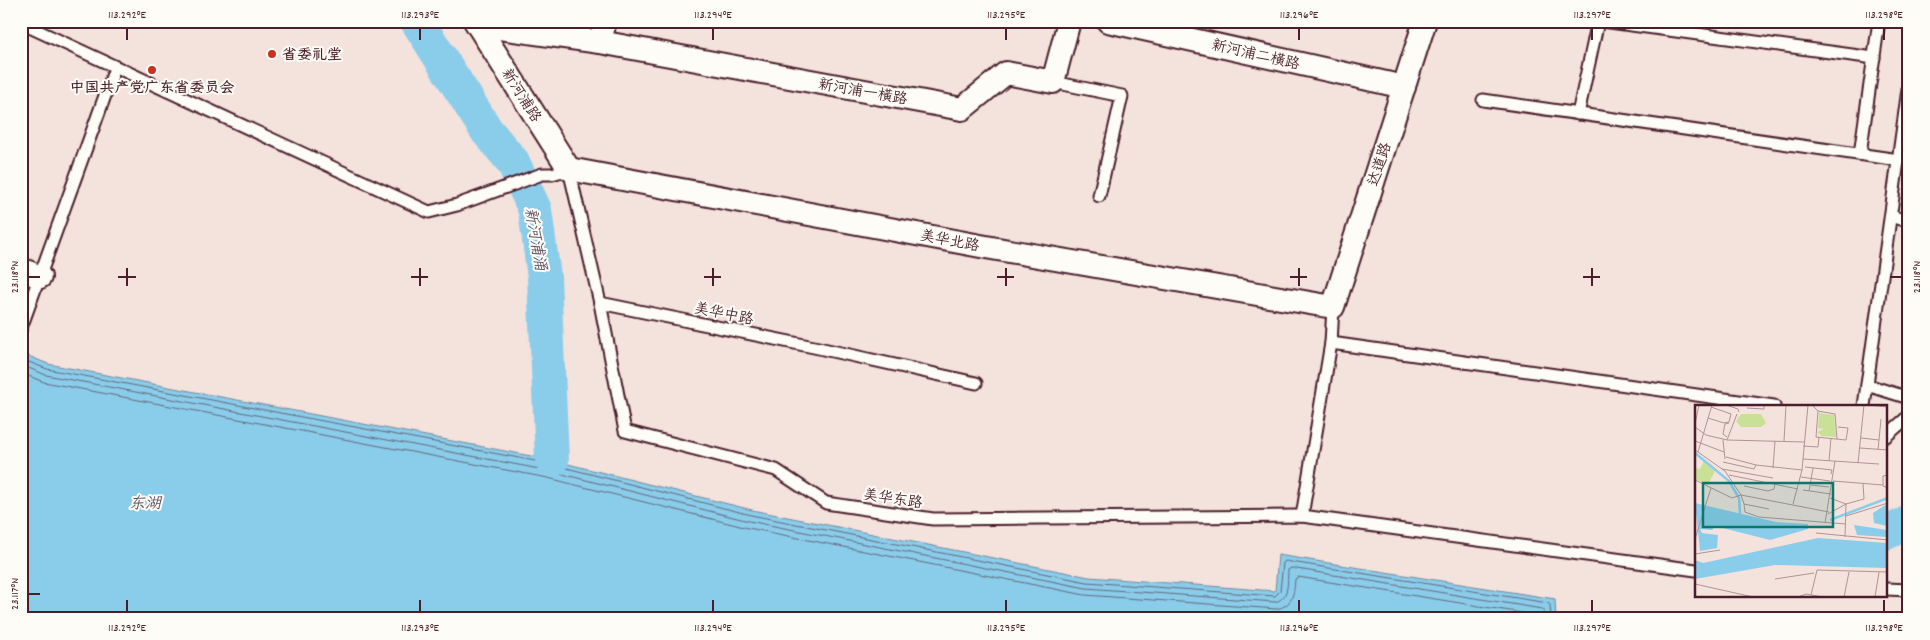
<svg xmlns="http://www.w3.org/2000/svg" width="1930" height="640" viewBox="0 0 1930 640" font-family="Dekko,'LXGW WenKai TC',sans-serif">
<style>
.water{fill:#8acdeb;stroke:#70879e}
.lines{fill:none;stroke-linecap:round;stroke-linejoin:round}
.shore{stroke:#646578;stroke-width:1}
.river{stroke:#8acdeb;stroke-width:34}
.lane-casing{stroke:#4a1f2b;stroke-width:15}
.street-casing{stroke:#4a1f2b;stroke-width:26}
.lane{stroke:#fdfcf7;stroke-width:11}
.street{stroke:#fdfcf7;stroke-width:22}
.ticks{fill:none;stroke:#4a1f2b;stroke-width:2}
.poi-dot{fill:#c8321e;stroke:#fdfcf7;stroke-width:2}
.labels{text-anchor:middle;stroke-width:4;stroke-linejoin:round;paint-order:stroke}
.poi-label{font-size:15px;font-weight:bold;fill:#4a1f2b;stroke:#fdfcf7;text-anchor:start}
.street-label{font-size:15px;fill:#4a1f2b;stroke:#fdfcf7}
.water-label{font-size:16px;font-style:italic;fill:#5d5365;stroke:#fdfcf7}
.inset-river{fill:none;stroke:#8acdeb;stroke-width:2.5}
.inset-road{fill:none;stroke:#b09495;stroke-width:1}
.view{fill:#0f766e;fill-opacity:0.15;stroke:#0f766e;stroke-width:2.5}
.inset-edge{fill:none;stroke:#4a1f2b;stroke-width:2.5}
.neatline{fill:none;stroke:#4a1f2b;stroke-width:2}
.ticks-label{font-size:12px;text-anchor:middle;fill:#4a1f2b}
</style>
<rect width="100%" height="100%" fill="#f4e2dc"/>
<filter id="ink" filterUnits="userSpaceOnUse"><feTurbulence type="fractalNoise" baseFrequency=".02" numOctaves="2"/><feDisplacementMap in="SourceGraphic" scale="10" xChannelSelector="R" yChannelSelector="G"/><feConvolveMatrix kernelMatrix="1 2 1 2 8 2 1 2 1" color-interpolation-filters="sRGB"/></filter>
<g filter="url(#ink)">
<polygon class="water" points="21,353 48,364 552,460 752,510 1089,577 1275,591 1278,555 1555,599 1556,619 21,619"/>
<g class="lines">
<g class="shore">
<polyline points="21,359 47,369 551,464 751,515 1087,582 1275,596 1280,591 1283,563 1285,561 1548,603 1550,605 1551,619"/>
<path d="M21,365L46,375L550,471L749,521L1086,588L1275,602C1290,598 1287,582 1288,570L1291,568L1542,609L1544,610V619"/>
<path d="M21,373L44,382L548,478L748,528L1085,595L1276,609C1293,606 1294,593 1295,579L1298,577L1535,615L1537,619"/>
</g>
<g class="river">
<polyline points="417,21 487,131 513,162 535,210 544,277 552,460"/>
<polyline points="1886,533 1909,522"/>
</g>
<defs>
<g id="lane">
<polyline points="1602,21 1874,58"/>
<polyline points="21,23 429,212 457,205 542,174 552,174 569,169 600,303 814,347 976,383"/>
<polyline points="1053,82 1122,96 1099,196"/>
<polyline points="1483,100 1899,160"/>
<polyline points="1578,114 1598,21"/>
<polyline points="1860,154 1879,21"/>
<polyline points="1891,216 1909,222"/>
<polyline points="600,303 625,431 776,470 826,503 933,519 1302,516 1696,570"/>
<polyline points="1333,307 1331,343 1774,406"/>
<polyline points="21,328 115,68"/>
<polyline points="1867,385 1909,398"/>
<polyline points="1864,406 1909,82"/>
<polyline points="1886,436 1909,416"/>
<polyline points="1302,516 1331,343"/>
<polyline points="1886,589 1909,590"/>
</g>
<g id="street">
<polyline points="475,21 569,169 986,247 1333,307 1425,21"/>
<polyline points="1108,21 1404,87"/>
<polyline points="478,25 600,42 605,21"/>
<polyline points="600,42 962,109 1006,73 1053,82 1069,21"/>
<polyline points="21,269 40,277"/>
</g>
</defs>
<use href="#lane" class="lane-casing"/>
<use href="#street" class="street-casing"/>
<use href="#lane" class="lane"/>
<use href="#street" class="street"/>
</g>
</g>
<path class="ticks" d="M127,28V40M420,28V40M713,28V40M1006,28V40M1299,28V40M1592,28V40M1884,28V40M127,268V286M420,268V286M713,268V286M1006,268V286M1299,268V286M1592,268V286M28,277H40M118,277H136M411,277H428M704,277H721M997,277H1014M1290,277H1307M1583,277H1600M1890,277H1902M28,594H40M127,600V612M420,600V612M713,600V612M1006,600V612M1299,600V612M1592,600V612M1884,600V612"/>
<g class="poi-dot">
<circle cx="272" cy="54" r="5"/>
<circle cx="152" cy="70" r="5"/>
</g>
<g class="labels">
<g class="poi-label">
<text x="282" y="59">省委礼堂</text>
<text x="152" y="92" text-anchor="middle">中国共产党广东省委员会</text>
</g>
<g class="street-label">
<text transform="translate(1256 54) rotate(13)" y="5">新河浦二横路</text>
<text transform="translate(863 91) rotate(10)" y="5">新河浦一横路</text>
<text transform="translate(522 95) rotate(58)" y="5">新河浦路</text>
<text transform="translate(1379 164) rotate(-72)" y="5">达道路</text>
<text transform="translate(950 240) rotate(11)" y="5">美华北路</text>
<text transform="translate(724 313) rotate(12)" y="5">美华中路</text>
<text transform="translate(893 498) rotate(9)" y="5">美华东路</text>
</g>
<g class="water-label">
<text transform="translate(537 239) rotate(80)" y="6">新河浦涌</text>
<text x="145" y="508">东湖</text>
</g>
</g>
<g transform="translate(1695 405)">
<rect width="192" height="192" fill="#f4e2dc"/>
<path d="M124,8L139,10L141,32L127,31L122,27L129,24L123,23ZM46,9H66L71,18L66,22H46L41,16ZM9,56L20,66L13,80L0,74L1,63L5,64Z" fill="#c9e197"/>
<path d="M0,98L81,117L113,119V124L75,135L20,121L17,125L5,124L7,128L23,130L22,143L5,146ZM192,99V121L179,118L178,108ZM159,120L192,125V132L162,130ZM123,133L192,138V163L80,160L0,174V155L8,158Z" fill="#8acdeb"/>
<path class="inset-river" d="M0,48L34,76L44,93L45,109M135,115L193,93"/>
<path class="inset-road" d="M31,0L43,4L44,7M117,0L123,6L140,9L142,34M172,0L193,2M16,2L36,9L34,17L29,18M52,3L69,4V0M123,6L121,32L151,35L153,23L143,22M13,13L29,18M0,19L4,0M0,22L11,30L32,35L109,37M32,32L28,29L30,19L34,18M166,33L184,35M28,35L30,54M32,35L42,9M0,36L29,47M89,36L91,0M108,41L123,42L124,32M165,43L193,45M0,45L30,66L46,90L49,99L74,104M183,45L186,14M3,47L17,0M31,52L61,60M108,54L184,59M134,56L136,33M28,57L59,64L61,60L107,65M163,58L169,0M110,62L137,65L136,69M78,63L80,36M27,64L78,73M34,70L103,84M193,70L188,71V81L193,83M106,72L135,76M0,75L37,93L46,90L134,107M138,76L188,80M116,80L134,82M49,81L73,86L79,84L80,79M108,85L136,89M114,86L118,63M135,93L151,99L150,132M49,99L50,107L64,112L151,119M98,99L107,65L113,0M133,109L151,99L169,94L168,78M151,111L193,98M130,118L140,56M121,128L193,135M0,134L16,83M0,149L25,145M80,174L119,168M0,179L58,192M116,190L122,165L193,167M103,192L111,189L128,192M149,192L154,167M180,192L184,167"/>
<path class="view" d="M8,78H138V122H8Z"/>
<rect width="192" height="192" class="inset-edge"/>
</g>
<rect width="1930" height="640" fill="none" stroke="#fdfcf7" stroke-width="55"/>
<rect x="28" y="28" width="1874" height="584" class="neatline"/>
<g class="ticks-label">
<text x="127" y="18">113.292°E</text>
<text x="420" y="18">113.293°E</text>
<text x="713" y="18">113.294°E</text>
<text x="1006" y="18">113.295°E</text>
<text x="1299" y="18">113.296°E</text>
<text x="1592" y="18">113.297°E</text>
<text x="1884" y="18">113.298°E</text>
<text transform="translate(14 277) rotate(-90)" y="4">23.118°N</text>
<text transform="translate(1916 277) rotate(-90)" y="4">23.118°N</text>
<text transform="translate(14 594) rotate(-90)" y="4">23.117°N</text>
<text x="127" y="631">113.292°E</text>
<text x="420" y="631">113.293°E</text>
<text x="713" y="631">113.294°E</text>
<text x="1006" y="631">113.295°E</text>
<text x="1299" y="631">113.296°E</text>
<text x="1592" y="631">113.297°E</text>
<text x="1884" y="631">113.298°E</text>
</g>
</svg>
